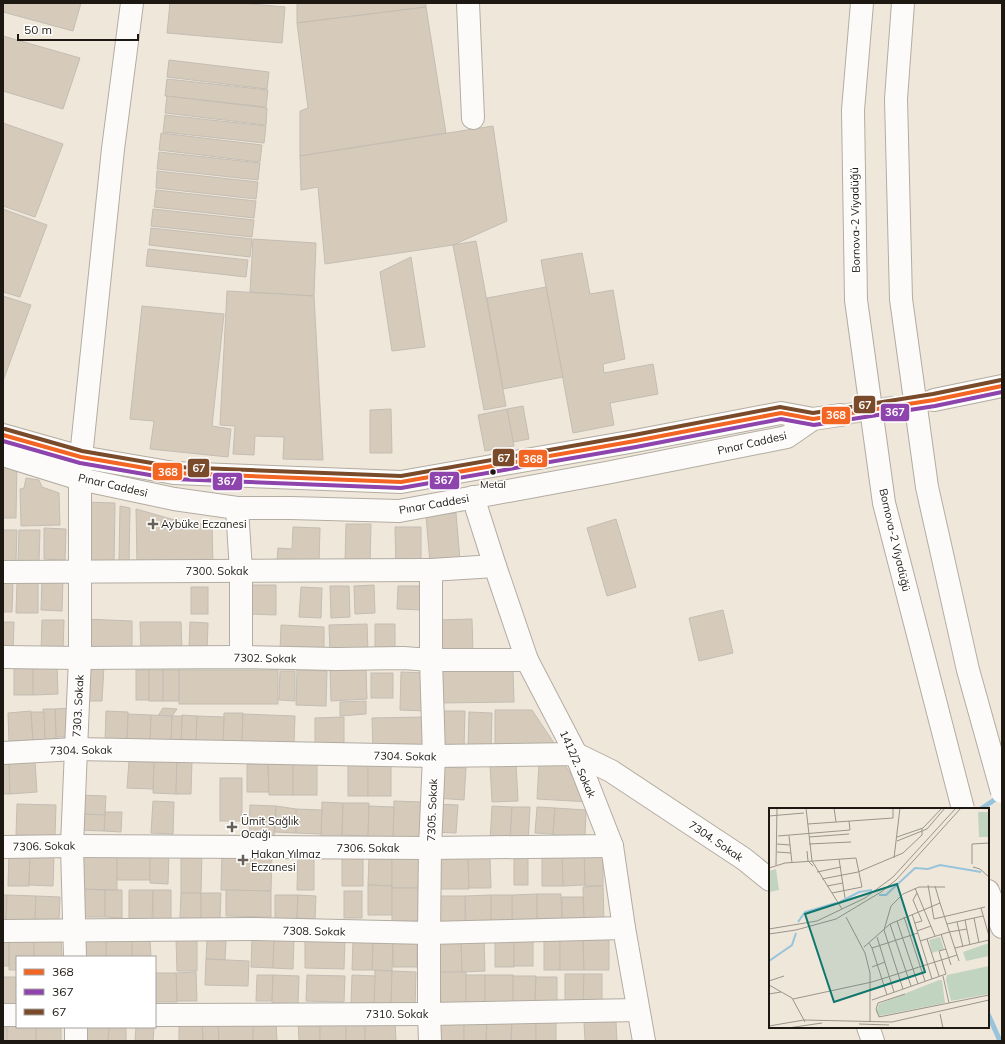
<svg xmlns="http://www.w3.org/2000/svg" width="1005" height="1044" viewBox="0 0 1005 1044" font-family="Mulish,sans-serif">
<style>
.lines{fill:none;stroke-linecap:round;stroke-linejoin:round}
.stream{stroke:#98c4db;stroke-width:5}
.building{fill:#d6cbba;stroke:#c4bdb4}
.major-tunnel{stroke:#d0c8bc;stroke-width:22;stroke-dasharray:22 11;stroke-linecap:butt}
.minor-casing{stroke:#b2aca2;stroke-width:24}
.major-casing{stroke:#b2aca2;stroke-width:24}
.highway-casing{stroke:#b2aca2;stroke-width:24}
.minor{stroke:#fdfbf9;stroke-width:22}
.major{stroke:#fdfbf9;stroke-width:22}
.highway{stroke:#fdfbf9;stroke-width:22}
.highway-bridge-casing{stroke:#b2aca2;stroke-width:24;stroke-linecap:butt}
.highway-bridge{stroke:#fdfbf9;stroke-width:22}
.bus-1-casing{stroke:#fff;stroke-width:7}
.bus-2-casing{stroke:#fff;stroke-width:7}
.bus-3-casing{stroke:#fff;stroke-width:7}
.bus-1{stroke:#f26522;stroke-width:4}
.bus-2{stroke:#8e44ad;stroke-width:4}
.bus-3{stroke:#7a4b2a;stroke-width:4}
.bus-dot{fill:#1d1811;stroke:#fff;stroke-width:1.5}
.poi-dot{fill:#666057;stroke:#fff;stroke-width:1.5}
.labels{text-anchor:middle;stroke-width:3;stroke-linejoin:round;paint-order:stroke}
.bus-label{font-size:10px;fill:#1d1811;stroke:#fff}
.street-label{font-size:11px;fill:#1d1811;stroke:#fff}
.poi-label{font-size:11px;fill:#1d1811;stroke:#fff;text-anchor:start}
.inset-river{fill:none;stroke:#98c4db;stroke-width:2}
.inset-road{fill:none;stroke:#9b948a;stroke-width:1}
.view{fill:#0f766e;fill-opacity:0.15;stroke:#0f766e;stroke-width:2}
.inset-edge{fill:none;stroke:#1d1811;stroke-width:2}
.line-badge{stroke:#fff;stroke-width:1.5}
.badge-label{font-size:11px;text-anchor:middle;font-weight:bold;fill:#fff}
</style>
<rect width="100%" height="100%" fill="#efe7da"/>
<g class="lines">
<g class="stream">
<polyline points="981,809 1000,796"/>
<polyline points="988,1014 1000,1041"/>
</g>
</g>
<g class="building">
<polygon points="3,3 81,3 73,31 3,12"/>
<polygon points="170,3 240,3 285,7 282,43 167,33"/>
<polygon points="297,3 426,3 426,7 297,23"/>
<polygon points="426,7 446,133 300,156 300,111 308,108 297,23"/>
<polygon points="3,36 80,58 63,109 3,91"/>
<polygon points="169,60 269,72 267,89 167,77"/>
<polygon points="167,79 268,90 266,107 165,96"/>
<polygon points="167,96 267,108 266,125 165,113"/>
<polygon points="165,115 266,126 264,143 163,132"/>
<polygon points="3,123 63,144 35,217 3,206"/>
<polygon points="493,126 507,221 453,245 325,264 318,187 301,190 300,156"/>
<polygon points="161,133 262,145 260,162 159,150"/>
<polygon points="159,152 260,163 258,180 157,169"/>
<polygon points="157,171 258,182 256,199 156,188"/>
<polygon points="156,190 256,201 254,218 154,207"/>
<polygon points="3,209 47,225 20,297 3,292"/>
<polygon points="153,209 254,220 252,237 151,226"/>
<polygon points="151,228 252,239 250,257 149,245"/>
<polygon points="253,239 316,243 314,296 250,292"/>
<polygon points="476,241 506,406 484,410 453,245"/>
<polygon points="148,249 248,260 246,277 146,266"/>
<polygon points="582,253 590,294 613,290 625,359 603,364 604,373 653,364 658,394 610,403 614,425 573,433 541,260"/>
<polygon points="411,257 425,347 392,351 380,272"/>
<polygon points="546,287 563,377 503,389 487,298"/>
<polygon points="227,291 314,296 323,460 283,459 284,437 255,436 254,455 233,454 235,426 220,425"/>
<polygon points="3,296 31,305 3,381"/>
<polygon points="142,306 224,314 212,426 231,429 228,457 150,449 154,421 130,419"/>
<polygon points="523,406 529,439 513,442 507,409"/>
<polygon points="391,409 392,453 370,453 370,410"/>
<polygon points="507,409 514,446 485,451 478,415"/>
<polygon points="3,462 17,462 16,518 3,518"/>
<polygon points="26,478 39,480 42,487 59,493 60,525 21,526 20,489 24,488"/>
<polygon points="85,502 115,503 114,566 85,567"/>
<polygon points="120,506 130,508 129,563 119,562"/>
<polygon points="136,509 189,524 212,524 213,566 137,564"/>
<polygon points="456,513 460,560 430,563 426,516"/>
<polygon points="616,519 636,587 607,596 587,528"/>
<polygon points="346,524 371,524 370,563 345,563"/>
<polygon points="293,527 320,528 319,564 277,562 278,548 292,549"/>
<polygon points="395,527 421,527 421,566 396,566"/>
<polygon points="44,528 66,529 65,560 44,559"/>
<polygon points="3,530 17,530 16,561 3,561"/>
<polygon points="19,530 40,530 39,562 18,561"/>
<polygon points="42,579 63,580 62,611 41,610"/>
<polygon points="3,581 13,581 12,612 3,612"/>
<polygon points="17,582 38,582 38,613 16,613"/>
<polygon points="252,585 276,585 276,615 251,614"/>
<polygon points="374,585 375,613 355,614 354,586"/>
<polygon points="330,586 349,586 350,617 331,618"/>
<polygon points="398,586 423,586 423,610 397,609"/>
<rect x="191" y="587" width="17" height="27"/>
<polygon points="301,587 322,588 321,618 299,617"/>
<polygon points="723,610 733,653 699,661 689,618"/>
<polygon points="84,619 132,621 132,652 84,652"/>
<polygon points="472,619 473,653 438,653 438,620"/>
<polygon points="42,620 64,620 63,651 41,651"/>
<polygon points="3,622 14,622 13,653 3,653"/>
<polygon points="140,622 181,622 182,650 141,651"/>
<polygon points="190,622 208,623 207,651 189,650"/>
<polygon points="367,624 368,652 330,653 329,625"/>
<polygon points="375,624 395,624 395,651 375,652"/>
<polygon points="281,625 324,627 324,653 280,652"/>
<polygon points="83,665 104,666 102,701 82,701"/>
<rect x="14" y="666" width="19" height="29"/>
<polygon points="33,667 57,667 58,694 33,695"/>
<polygon points="366,669 367,699 331,701 330,670"/>
<rect x="136" y="670" width="13" height="30"/>
<rect x="149" y="670" width="14" height="31"/>
<rect x="163" y="670" width="16" height="31"/>
<rect x="179" y="670" width="99" height="34"/>
<polygon points="297,670 327,671 326,706 296,705"/>
<polygon points="513,670 514,702 442,703 441,671"/>
<polygon points="280,671 295,671 295,701 279,700"/>
<polygon points="401,672 427,673 426,711 400,710"/>
<rect x="371" y="673" width="22" height="25"/>
<polygon points="366,701 366,714 340,716 340,702"/>
<polygon points="72,708 72,737 56,737 55,709"/>
<polygon points="163,708 177,709 172,716 158,716"/>
<polygon points="43,709 55,709 56,739 45,740"/>
<polygon points="495,710 532,710 558,749 495,749"/>
<polygon points="31,711 33,740 9,741 8,713"/>
<polygon points="106,711 128,712 127,742 105,741"/>
<polygon points="439,711 465,711 464,749 439,749"/>
<polygon points="31,712 44,712 45,740 33,740"/>
<polygon points="469,712 492,713 491,750 468,750"/>
<polygon points="224,713 243,713 242,742 223,741"/>
<polygon points="128,714 151,715 150,743 127,742"/>
<polygon points="243,714 295,716 294,744 242,742"/>
<polygon points="151,715 172,716 171,744 150,743"/>
<polygon points="182,715 197,716 196,744 181,744"/>
<polygon points="172,716 182,716 181,744 171,744"/>
<polygon points="197,716 224,717 223,746 196,744"/>
<polygon points="344,717 344,743 315,744 315,718"/>
<polygon points="424,717 425,750 373,751 372,718"/>
<polygon points="3,758 9,758 10,794 3,794"/>
<polygon points="154,758 177,759 176,794 153,793"/>
<polygon points="177,758 192,759 191,794 176,794"/>
<polygon points="129,761 154,762 153,789 127,788"/>
<polygon points="35,762 37,792 10,794 9,764"/>
<rect x="348" y="763" width="20" height="33"/>
<polygon points="516,763 518,801 492,802 490,765"/>
<polygon points="247,764 268,764 269,792 247,792"/>
<polygon points="268,764 293,764 293,795 269,795"/>
<rect x="293" y="764" width="24" height="31"/>
<rect x="368" y="764" width="23" height="32"/>
<polygon points="539,764 565,765 590,802 537,799"/>
<polygon points="438,767 466,768 464,800 436,798"/>
<rect x="220" y="778" width="22" height="43"/>
<polygon points="79,795 106,796 105,815 78,814"/>
<polygon points="153,801 174,802 173,834 151,833"/>
<polygon points="394,801 422,802 420,838 393,837"/>
<polygon points="322,802 343,803 342,837 321,837"/>
<polygon points="343,803 369,803 368,836 342,835"/>
<polygon points="17,804 56,805 55,836 16,835"/>
<polygon points="436,804 458,805 456,833 434,832"/>
<polygon points="250,805 276,806 274,840 249,839"/>
<polygon points="276,806 296,809 296,833 275,832"/>
<polygon points="369,806 394,807 393,837 368,836"/>
<polygon points="492,806 512,807 510,843 490,842"/>
<polygon points="512,807 530,807 528,844 510,843"/>
<polygon points="537,807 555,808 553,834 535,833"/>
<polygon points="555,808 586,810 585,837 553,835"/>
<polygon points="296,809 322,810 321,834 296,833"/>
<polygon points="105,812 122,812 121,832 104,831"/>
<polygon points="78,814 105,815 104,831 77,830"/>
<polygon points="603,849 603,886 585,886 584,850"/>
<polygon points="82,850 117,850 117,890 81,889"/>
<polygon points="117,850 150,851 150,880 117,880"/>
<polygon points="542,850 562,850 563,886 542,886"/>
<polygon points="562,850 584,850 585,885 563,886"/>
<polygon points="150,851 169,851 168,884 150,883"/>
<polygon points="9,852 30,853 29,886 8,886"/>
<polygon points="181,852 202,852 201,893 181,893"/>
<polygon points="222,852 272,853 271,891 221,890"/>
<polygon points="30,853 54,854 53,886 29,885"/>
<polygon points="298,853 314,853 314,890 297,890"/>
<polygon points="439,854 468,854 469,889 440,889"/>
<polygon points="528,854 528,885 514,885 514,855"/>
<rect x="342" y="855" width="21" height="31"/>
<polygon points="369,857 392,857 392,886 368,885"/>
<rect x="392" y="857" width="28" height="31"/>
<polygon points="468,858 490,858 491,888 469,888"/>
<polygon points="368,885 392,886 392,915 368,915"/>
<polygon points="603,886 604,921 584,921 583,887"/>
<rect x="392" y="888" width="28" height="33"/>
<polygon points="81,889 105,890 105,917 81,917"/>
<polygon points="105,890 122,890 122,918 105,917"/>
<polygon points="129,890 153,890 152,922 129,921"/>
<polygon points="153,890 171,890 171,920 153,919"/>
<polygon points="226,890 271,891 271,917 226,916"/>
<rect x="344" y="891" width="18" height="27"/>
<polygon points="181,893 201,893 201,919 180,918"/>
<polygon points="201,893 221,893 220,920 201,919"/>
<polygon points="537,894 537,922 512,922 512,895"/>
<polygon points="537,894 561,894 562,920 537,921"/>
<polygon points="3,895 7,895 6,923 3,923"/>
<polygon points="7,895 36,896 35,922 6,921"/>
<polygon points="275,895 298,895 297,920 275,919"/>
<polygon points="298,895 316,896 315,919 297,918"/>
<polygon points="491,895 491,921 466,922 465,896"/>
<polygon points="491,895 512,895 512,920 491,921"/>
<polygon points="36,896 60,897 59,920 35,919"/>
<rect x="439" y="896" width="26" height="29"/>
<polygon points="562,897 583,897 584,920 562,920"/>
<rect x="3" y="934" width="6" height="32"/>
<polygon points="9,934 34,934 34,957 17,957 17,970 9,970"/>
<polygon points="61,937 62,957 34,957 34,938"/>
<polygon points="440,937 461,939 462,972 440,972"/>
<rect x="544" y="937" width="16" height="33"/>
<polygon points="560,937 583,937 584,970 560,970"/>
<polygon points="583,937 609,937 609,970 584,970"/>
<polygon points="132,938 132,957 106,957 106,939"/>
<polygon points="252,938 274,939 273,968 251,967"/>
<polygon points="373,938 393,938 392,971 372,970"/>
<polygon points="393,938 417,939 417,967 393,967"/>
<polygon points="484,938 485,971 462,972 461,939"/>
<rect x="83" y="939" width="23" height="18"/>
<polygon points="132,939 150,939 151,957 132,957"/>
<polygon points="176,939 197,939 197,971 177,971"/>
<polygon points="274,939 294,939 293,969 273,968"/>
<polygon points="305,939 345,939 344,969 305,968"/>
<rect x="495" y="939" width="19" height="28"/>
<rect x="514" y="939" width="19" height="27"/>
<polygon points="207,940 226,941 225,960 206,959"/>
<polygon points="353,940 373,940 372,970 352,970"/>
<polygon points="206,959 249,961 248,986 205,985"/>
<polygon points="375,970 392,971 391,1007 374,1005"/>
<polygon points="392,971 416,972 415,1008 391,1007"/>
<polygon points="196,972 197,1001 177,1001 176,973"/>
<polygon points="440,972 466,972 466,1006 441,1006"/>
<polygon points="155,973 176,973 177,1002 155,1002"/>
<rect x="565" y="974" width="19" height="29"/>
<polygon points="584,974 602,974 602,1004 583,1004"/>
<polygon points="257,975 273,975 272,1001 256,1001"/>
<polygon points="273,975 299,976 298,1004 272,1003"/>
<polygon points="307,975 345,976 344,1002 306,1001"/>
<polygon points="352,975 375,976 374,1005 351,1004"/>
<rect x="466" y="975" width="19" height="31"/>
<rect x="485" y="975" width="28" height="27"/>
<polygon points="513,976 536,976 535,1002 513,1002"/>
<rect x="3" y="977" width="14" height="31"/>
<polygon points="536,977 557,977 557,1002 535,1002"/>
<polygon points="320,1018 320,1041 299,1041 298,1019"/>
<polygon points="395,1018 396,1041 365,1041 365,1019"/>
<polygon points="346,1019 346,1041 320,1041 320,1020"/>
<rect x="346" y="1019" width="19" height="22"/>
<polygon points="276,1020 277,1041 253,1041 253,1021"/>
<polygon points="437,1020 464,1021 464,1041 437,1041"/>
<polygon points="218,1021 219,1041 203,1041 202,1022"/>
<polygon points="218,1021 253,1021 253,1041 219,1041"/>
<polygon points="464,1021 487,1021 486,1041 464,1041"/>
<polygon points="487,1021 512,1021 511,1041 486,1041"/>
<polygon points="512,1021 536,1022 536,1041 511,1041"/>
<rect x="3" y="1022" width="4" height="19"/>
<polygon points="7,1022 17,1022 17,1027 36,1027 36,1041 7,1041"/>
<polygon points="202,1022 203,1041 179,1041 179,1023"/>
<rect x="536" y="1022" width="20" height="19"/>
<polygon points="584,1022 616,1022 617,1041 585,1041"/>
<rect x="36" y="1027" width="25" height="14"/>
<polygon points="84,1027 109,1027 108,1041 84,1041"/>
<polygon points="109,1027 126,1027 126,1041 108,1041"/>
<polygon points="136,1027 154,1027 153,1041 135,1041"/>
</g>
<g class="lines">
<polyline class="major-tunnel" points="840,415 934,400"/>
<defs>
<g id="minor">
<polyline points="468,3 473,118"/>
<polyline points="473,497 495,566 527,660 576,754 612,846 624,928 644,1041"/>
<polyline points="237,508 241,571 241,657"/>
<polyline points="3,572 431,570"/>
<polyline points="3,657 80,658 241,657 336,659 403,658 431,660 527,660"/>
<polyline points="3,753 76,749 434,756 576,754 611,771 744,859 770,880"/>
<polyline points="3,847 72,846 430,848 612,846"/>
<polyline points="3,931 255,929 429,933 624,928"/>
<polyline points="75,957 72,846 76,749 80,658 80,479 81,457 113,149 132,3"/>
<polyline points="3,1015 17,1015"/>
<polyline points="155,1015 429,1014 638,1010"/>
<polyline points="76,1027 76,1041"/>
<polyline points="868,1027 873,1041"/>
<polyline points="430,1041 429,1014 429,933 430,848 434,756 431,660 431,570 495,566"/>
</g>
<g id="major">
<polyline points="934,400 1002,386"/>
<polyline points="3,435 81,457 174,473 401,482 635,441 781,413 813,419 840,415"/>
<polyline points="3,455 80,479 174,499 237,508 291,508 399,511 606,473 787,437 813,419"/>
</g>
<polyline id="highway" points="988,891 1002,927"/>
</defs>
<use href="#minor" class="minor-casing"/>
<use href="#major" class="major-casing"/>
<use href="#highway" class="highway-casing"/>
<use href="#minor" class="minor"/>
<use href="#major" class="major"/>
<use href="#highway" class="highway"/>
<defs>
<g id="highway-bridge">
<polyline points="862,3 853,110 856,300 884,503 963,809"/>
<polyline points="903,3 896,99 901,299 927,487 968,670 1002,792"/>
</g>
</defs>
<use href="#highway-bridge" class="highway-bridge-casing"/>
<use href="#highway-bridge" class="highway-bridge"/>
<defs>
<polyline id="bus-1" points="3,435 81,457 174,473 401,482 635,441 781,413 813,419 934,400 1002,386"/>
<polyline id="bus-2" points="3,441 80,463 173,479 401,488 636,447 781,419 814,425 935,406 1002,392"/>
<polyline id="bus-3" points="5,429 82,451 175,467 401,476 634,435 780,407 813,413 933,394 1001,380"/>
</defs>
<use href="#bus-1" class="bus-1-casing"/>
<use href="#bus-2" class="bus-2-casing"/>
<use href="#bus-3" class="bus-3-casing"/>
<use href="#bus-1" class="bus-1"/>
<use href="#bus-2" class="bus-2"/>
<use href="#bus-3" class="bus-3"/>
</g>
<circle class="bus-dot" cx="493" cy="472" r="3.5"/>
<g class="poi-dot">
<path d="M151 518h4v4h4v4h-4v4h-4v-4h-4v-4h4z"/>
<path d="M230 821h4v4h4v4h-4v4h-4v-4h-4v-4h4z"/>
<path d="M241 854h4v4h4v4h-4v4h-4v-4h-4v-4h4z"/>
</g>
<g class="labels">
<g class="bus-label">
<text x="493" y="488">Metal</text>
</g>
<g class="street-label">
<text transform="translate(855 220) rotate(-91)" y="4">Bornova-2 Viyadüğü</text>
<text transform="translate(752 443) rotate(-13)" y="4">Pınar Caddesi</text>
<text transform="translate(113 485) rotate(13)" y="4">Pınar Caddesi</text>
<text transform="translate(434 504) rotate(-10)" y="4">Pınar Caddesi</text>
<text transform="translate(895 540) rotate(77)" y="4">Bornova-2 Viyadüğü</text>
<text x="217" y="575">7300. Sokak</text>
<text transform="translate(265 658) rotate(1)" y="4">7302. Sokak</text>
<text transform="translate(78 706) rotate(-87)" y="4">7303. Sokak</text>
<text transform="translate(81 750) rotate(-1)" y="4">7304. Sokak</text>
<text transform="translate(405 756) rotate(1)" y="4">7304. Sokak</text>
<text transform="translate(578 764) rotate(66)" y="4">1412/2. Sokak</text>
<text transform="translate(432 810) rotate(-88)" y="4">7305. Sokak</text>
<text transform="translate(716 841) rotate(34)" y="4">7304. Sokak</text>
<text transform="translate(44 846) rotate(-1)" y="4">7306. Sokak</text>
<text x="368" y="852">7306. Sokak</text>
<text transform="translate(314 931) rotate(1)" y="4">7308. Sokak</text>
<text x="397" y="1018">7310. Sokak</text>
</g>
<g class="poi-label">
<text x="161" y="528">Aybüke Eczanesi</text>
<text x="241" y="825">Ümit Sağlık<tspan x="241" dy="13">Ocağı</tspan></text>
<text x="251" y="858">Hakan Yılmaz<tspan x="251" dy="13">Eczanesi</tspan></text>
</g>
</g>
<g transform="translate(769 808)">
<rect width="220" height="220" fill="#efe7da"/>
<path d="M7,61L10,82L0,84V63ZM171,129L175,141L163,145L160,132ZM220,135V148L197,153L194,144ZM220,158V186L182,193L177,172L178,167ZM170,172H173L176,195L110,208L107,204L110,196Z" fill="#c1d4c0"/>
<path d="M209,4H220V29H210Z" fill="#c1d4c0"/>
<path class="inset-river" d="M110,87H117L146,60L159,61L171,57L212,64M71,94L90,84L103,82M29,114L36,104L67,95M0,153L23,137L27,125"/>
<path class="inset-road" d="M37,0L43,53L73,101M65,0L67,14M0,8L35,5M39,16L124,10V0M0,18V51M9,28L81,22L80,13M20,28L23,55M40,29L80,26M128,29L154,20L173,0M128,33L158,21L176,0M8,36L21,37M40,36L82,34M38,43L39,53L44,58M8,44L22,45M125,50L131,0M70,51L76,90M203,56V36L220,35M7,57L8,0M204,59L211,61L220,69M0,60L16,55L87,50L93,79L63,85M48,64L72,59M53,71L89,64L134,45L153,27V21M159,77L165,111L216,99M58,78L74,75M166,78L171,95M146,80L166,128M212,100L220,128M143,106L163,171M77,109L96,145L101,165V213M135,109L156,173M205,110L210,135M196,112L201,137M128,113L149,176M188,114L194,139M146,115L153,113L144,92L148,85M121,116L142,178M178,116L214,108M0,121L48,113L96,90L124,69L187,0M148,123L162,118M180,124L198,121M0,126L27,122L67,111L112,84L127,72L192,0M172,126L182,157M108,129L125,184M158,131L170,168M151,133L180,124M100,135L103,140L149,125M95,139L121,116L171,95L190,153M103,140L118,187M186,140L220,132M103,159L116,154M174,168L180,195M0,173L15,168M0,177L23,190L36,214M134,181L115,122L122,98L134,86L150,79H176M0,186L12,184M136,186L109,195L107,201L110,209L220,187M24,191L103,174L188,147M103,192L177,166L170,143L177,141M171,206L174,220M90,216L120,217M0,218L35,212L123,214L220,192M19,220L53,215"/>
<path class="view" d="M128,76L156,164L65,194L36,106Z"/>
<rect width="220" height="220" class="inset-edge"/>
</g>
<g class="line-badge">
<rect x="853" y="395" width="23" height="19" rx="4" fill="#7a4b2a"/>
<rect x="880" y="403" width="30" height="19" rx="4" fill="#8e44ad"/>
<rect x="821" y="406" width="30" height="19" rx="4" fill="#f26522"/>
<rect x="492" y="448" width="23" height="19" rx="4" fill="#7a4b2a"/>
<rect x="518" y="449" width="30" height="19" rx="4" fill="#f26522"/>
<rect x="187" y="458" width="23" height="20" rx="4" fill="#7a4b2a"/>
<rect x="152" y="462" width="31" height="19" rx="4" fill="#f26522"/>
<rect x="429" y="471" width="31" height="19" rx="4" fill="#8e44ad"/>
<rect x="212" y="472" width="31" height="19" rx="4" fill="#8e44ad"/>
</g>
<g class="badge-label">
<text x="865" y="409">67</text>
<text x="895" y="416">367</text>
<text x="836" y="419">368</text>
<text x="504" y="462">67</text>
<text x="533" y="463">368</text>
<text x="199" y="472">67</text>
<text x="168" y="476">368</text>
<text x="444" y="484">367</text>
<text x="227" y="485">367</text>
</g>
<rect width="1005" height="1044" fill="none" stroke="#1d1811" stroke-width="8"/>
<rect x="16" y="956" width="140" height="72" fill="#ffffff" stroke="#a5a3a0"/>
<rect x="24" y="969" width="20" height="6" fill="#f26522" stroke="#a5a3a0"/>
<text x="52" y="976" font-size="12" fill="#1d1811">368</text>
<rect x="24" y="989" width="20" height="6" fill="#8e44ad" stroke="#a5a3a0"/>
<text x="52" y="996" font-size="12" fill="#1d1811">367</text>
<rect x="24" y="1009" width="20" height="6" fill="#7a4b2a" stroke="#a5a3a0"/>
<text x="52" y="1016" font-size="12" fill="#1d1811">67</text>
<path d="M18 34v6h120v-6" fill="none" stroke="#1d1811" stroke-width="2"/>
<text x="24" y="34" font-size="12" fill="#1d1811" stroke="#ffffff" stroke-width="3" paint-order="stroke">50 m</text>
</svg>
